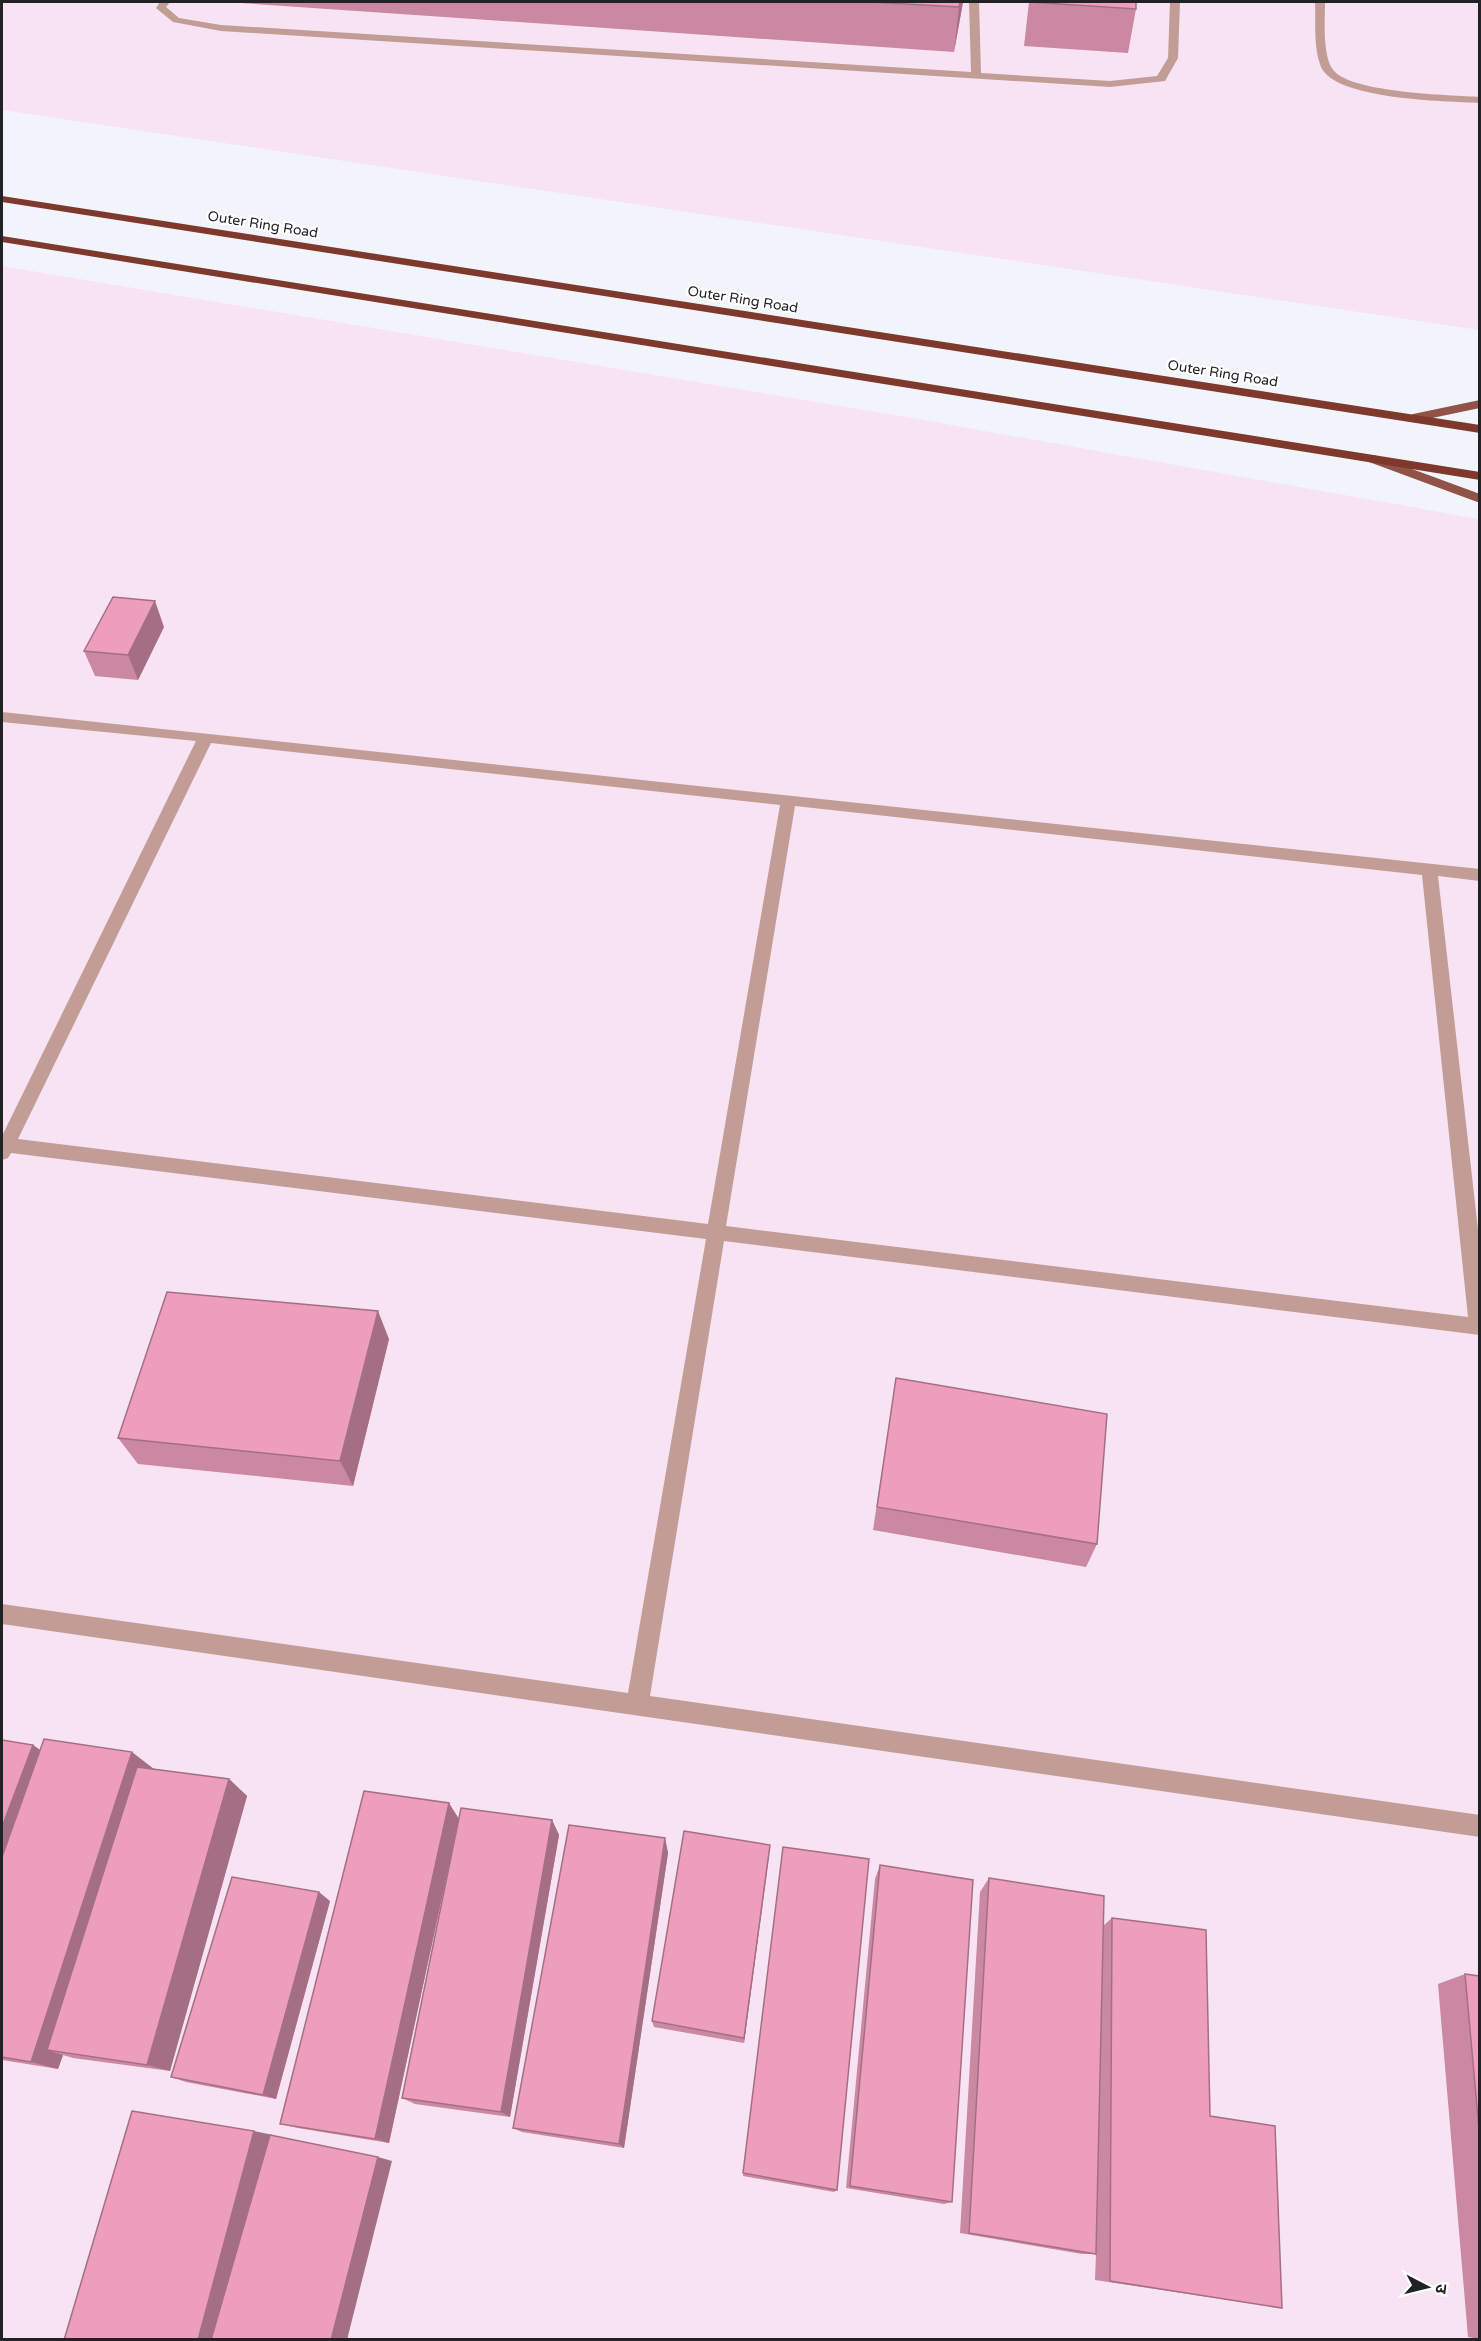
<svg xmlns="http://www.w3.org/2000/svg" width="1481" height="2341" viewBox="0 0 1481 2341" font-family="'Varela Round','Noto Sans Devanagari',sans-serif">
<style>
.industrial{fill:#f7e3f3}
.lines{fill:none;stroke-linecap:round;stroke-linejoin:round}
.lane{fill:#c19d95;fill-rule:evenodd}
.primary{fill:#915348;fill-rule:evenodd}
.highway{fill:#7e382c;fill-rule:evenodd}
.wall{fill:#cb88a1}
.shaded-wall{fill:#a56f83}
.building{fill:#ec9ebb;stroke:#a56f83;stroke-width:1.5}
.labels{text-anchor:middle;stroke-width:4.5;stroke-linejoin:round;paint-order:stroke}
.far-street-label{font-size:14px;fill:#212224;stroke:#fff}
</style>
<rect width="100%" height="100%" fill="#f2f4fc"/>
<g class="industrial">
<polygon points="2,2 1479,2 1479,330 2,110"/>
<polygon points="2,266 912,418 1479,519 1479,2339 2,2339"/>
</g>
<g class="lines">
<g class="lane">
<polygon points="160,2 170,2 166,7 179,18 221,25 971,72 969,2 979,2 981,73 1110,81 1157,76 1168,58 1170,2 1180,2 1178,58 1165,81 1110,87 221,31 173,22 156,8"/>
<path d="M1315,2H1325C1325,19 1322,57 1334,71C1354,93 1449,95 1480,97V103C1445,101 1336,100 1321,67C1313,47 1316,22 1315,2Z"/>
<path d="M2,712L1480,869V881L1438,876L1480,1247V1335L724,1241L650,1696L1480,1815V1837L2,1624V1604L628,1693L706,1239L11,1153L8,1158L2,1160V1136L196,741L2,722ZM211,743L780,805L708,1224L18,1139ZM795,806L1422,875L1468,1317L726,1226Z"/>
</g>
<g class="primary">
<polygon points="1480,400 1480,408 1413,422 1407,418 1413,414"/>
<polygon points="1374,455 1480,494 1480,503 1369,462 1368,459 1369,456"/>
</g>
<g class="highway">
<polygon points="2,196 1480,425 1480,433 2,202"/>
<polygon points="2,236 1480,472 1480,480 2,242"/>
</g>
</g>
<g class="wall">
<polygon points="226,2 963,2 954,52"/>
<polygon points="1029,2 1136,9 1128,53 1024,46"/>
<polygon points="164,627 138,680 95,676 84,651"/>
<polygon points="389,1339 353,1486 138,1464 118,1438"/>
<polygon points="896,1378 1097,1544 1086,1567 873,1530"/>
<polygon points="2,1740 33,1745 40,1750 154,1769 229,1779 247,1796 170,2071 73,2058 63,2055 58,2069 2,2060"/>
<polygon points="459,1819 552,1820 559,1835 510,2117 415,2104 402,2098 457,1828 389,2143 298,2128 280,2124"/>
<polygon points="665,1838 668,1853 624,2148 522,2132 513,2128"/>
<polygon points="783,1847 837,2190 834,2192 743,2176"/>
<polygon points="769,1855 744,2043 654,2027 652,2021"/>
<polygon points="880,1865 952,2202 944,2204 846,2188 875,1879"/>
<polygon points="989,1878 1104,1925 1112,1918 1210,2116 1282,2308 1095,2280 1096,2254 1082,2254 960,2233 980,1892"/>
<polygon points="330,1901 276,2099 186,2082 171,2077"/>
<polygon points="1465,1974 1479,1976 1479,2339 1468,2337 1438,1984"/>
</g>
<g class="shaded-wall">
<polygon points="960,2 963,2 954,52 959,7"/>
<polygon points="155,601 164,627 138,680 128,655"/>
<polygon points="378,1311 389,1339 353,1486 340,1461"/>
<polygon points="33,1745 57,1762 2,1915 2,1827"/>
<polygon points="132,1752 154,1769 47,2050 63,2055 58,2069 31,2062"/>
<polygon points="229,1779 247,1796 170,2071 147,2065"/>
<polygon points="449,1803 459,1819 389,2143 375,2139"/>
<polygon points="552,1820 559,1835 510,2117 501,2112"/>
<polygon points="665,1838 668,1853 624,2148 619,2144"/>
<polygon points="770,1845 769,1855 744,2043 744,2038"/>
<polygon points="319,1892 330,1901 276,2099 263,2095"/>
<polygon points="254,2131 273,2135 219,2340 198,2340"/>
<polygon points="378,2157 392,2161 347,2340 331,2340"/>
</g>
<g class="building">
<polygon points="870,2 960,2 959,7"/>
<polygon points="1029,2 1136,2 1136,9"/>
<polygon points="113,597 155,601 128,655 84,651"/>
<polygon points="167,1292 378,1311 340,1461 118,1438"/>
<polygon points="896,1378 1107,1414 1097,1544 877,1507"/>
<polygon points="44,1739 132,1752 31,2062 2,2057 2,1857"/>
<polygon points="2,1740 33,1745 2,1827"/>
<polygon points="137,1767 229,1779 147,2065 47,2050"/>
<polygon points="364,1791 449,1803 375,2139 280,2124"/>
<polygon points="461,1808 552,1820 501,2112 402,2098"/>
<polygon points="569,1825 665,1838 619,2144 513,2128"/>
<polygon points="684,1831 770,1845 744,2038 652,2021"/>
<polygon points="783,1847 869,1859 837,2190 743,2173"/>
<polygon points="880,1865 973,1880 952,2202 850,2186"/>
<polygon points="232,1877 319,1892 263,2095 171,2077"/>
<polygon points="989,1878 1104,1896 1096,2254 969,2233"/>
<polygon points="1112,1918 1206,1930 1210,2116 1275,2126 1282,2308 1110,2281"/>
<polygon points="1465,1974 1479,1976 1479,2129"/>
<polygon points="132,2111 254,2131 198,2340 64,2340"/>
<polygon points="270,2135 378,2157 331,2340 211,2340"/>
</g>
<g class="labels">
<g class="far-street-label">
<text transform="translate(263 224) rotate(9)" y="5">Outer Ring Road</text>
<text transform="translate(743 299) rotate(9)" y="5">Outer Ring Road</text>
<text transform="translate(1223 373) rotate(9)" y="5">Outer Ring Road</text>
</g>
</g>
<rect width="1481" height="2341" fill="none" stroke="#212224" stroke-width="6"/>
<g transform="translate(1427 2287) rotate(97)" stroke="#ffffff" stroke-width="4.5" paint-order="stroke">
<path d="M0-4.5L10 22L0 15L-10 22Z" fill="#212224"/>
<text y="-9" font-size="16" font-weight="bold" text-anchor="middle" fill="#212224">उ</text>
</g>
</svg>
